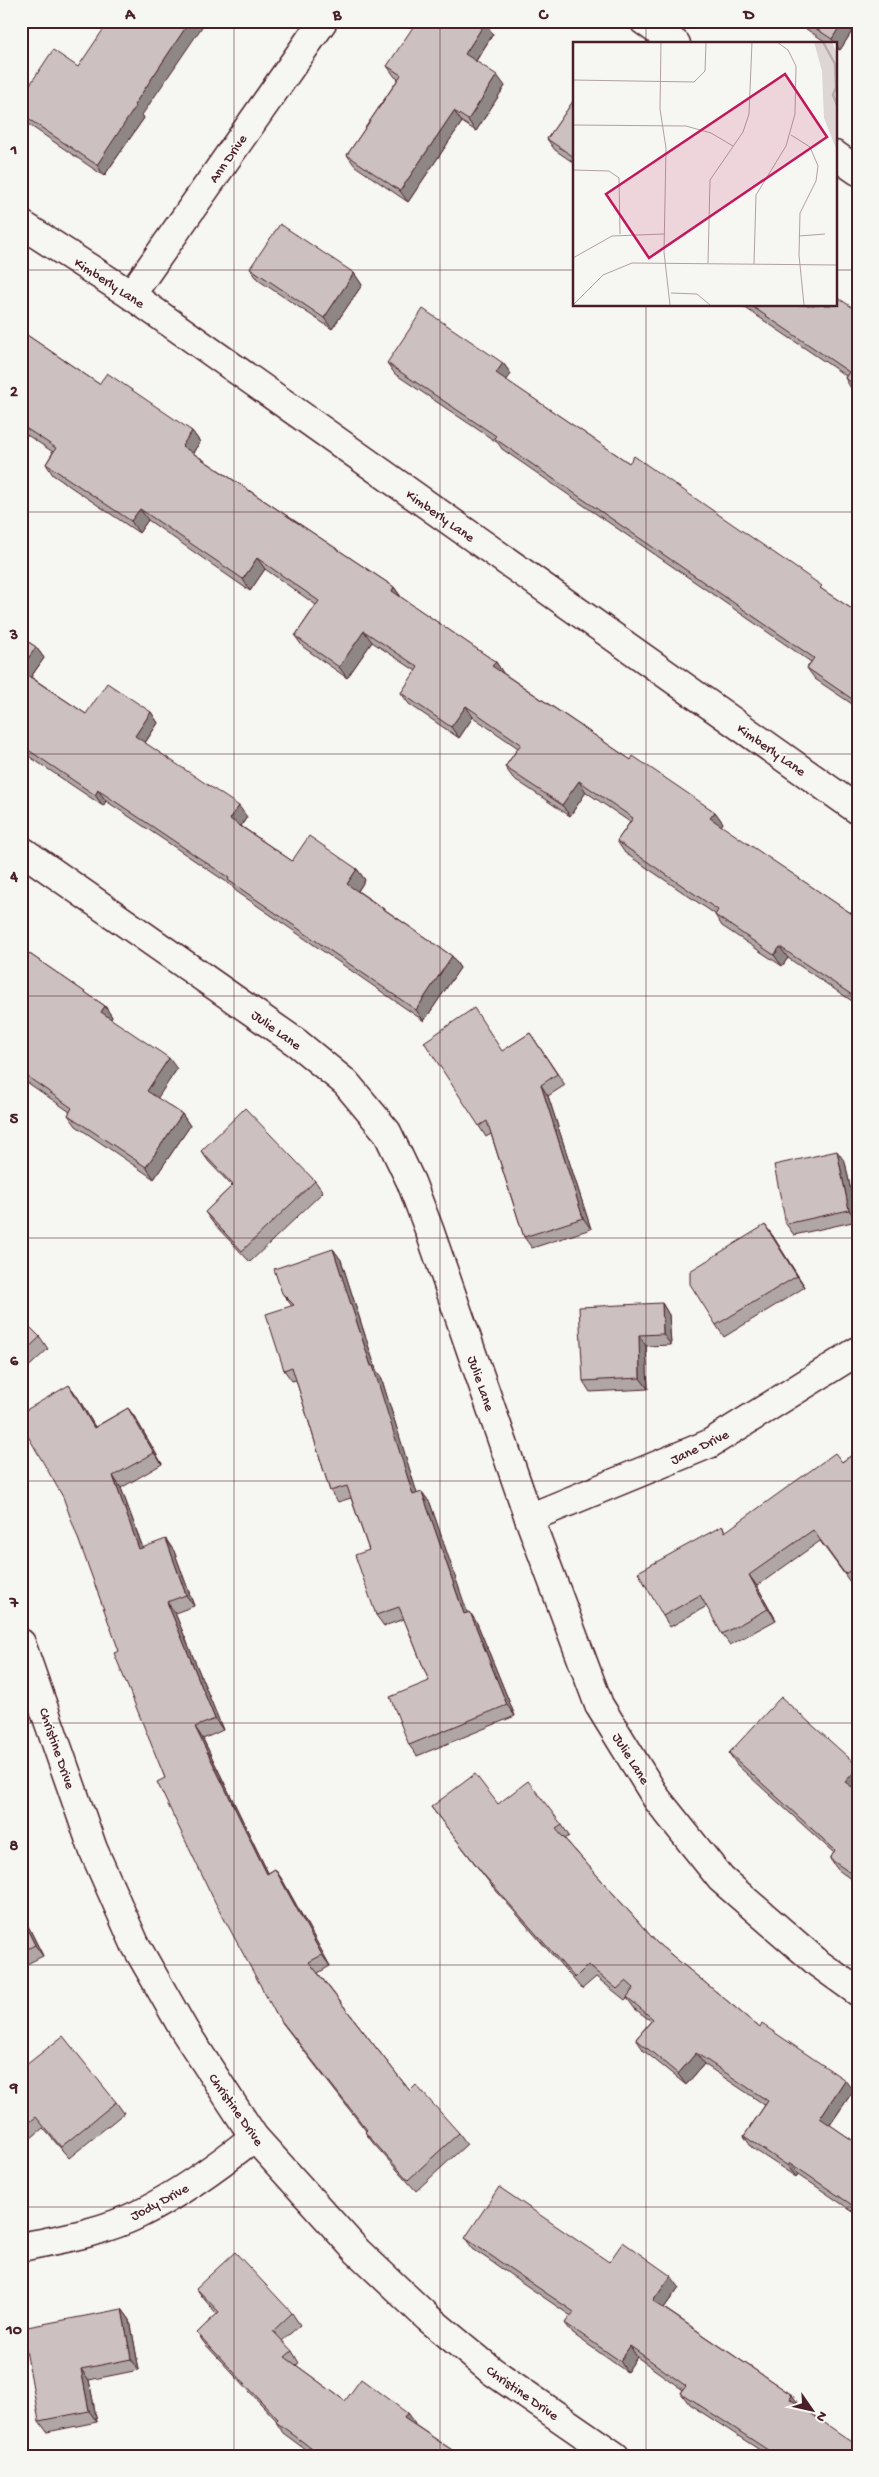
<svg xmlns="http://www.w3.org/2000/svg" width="879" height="2477" viewBox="0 0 879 2477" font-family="'Gochi Hand',sans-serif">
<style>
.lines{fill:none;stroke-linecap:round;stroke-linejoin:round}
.minor-casing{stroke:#4a1f2b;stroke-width:31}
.tertiary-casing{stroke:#4a1f2b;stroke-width:31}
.minor{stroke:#f6f6f2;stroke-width:28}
.tertiary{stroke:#f6f6f2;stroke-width:28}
.wall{fill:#afa6a5;stroke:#4a1f2b}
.shaded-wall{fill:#8f8786;stroke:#4a1f2b}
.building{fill:#ccc1c0;stroke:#4a1f2b}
.grid{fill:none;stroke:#4a1f2b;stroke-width:1;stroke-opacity:0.55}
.labels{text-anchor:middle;stroke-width:4;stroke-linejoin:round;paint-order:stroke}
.street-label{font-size:14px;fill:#4a1f2b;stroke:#f6f6f2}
.inset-river{fill:none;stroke:#bbadae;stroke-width:2.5}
.inset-road{fill:none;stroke:#b1a0a2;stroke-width:1}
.view{fill:#c2185b;fill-opacity:0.15;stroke:#c2185b;stroke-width:2.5}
.inset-edge{fill:none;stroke:#4a1f2b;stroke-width:2.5}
.neatline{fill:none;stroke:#4a1f2b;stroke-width:2}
.grid-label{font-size:16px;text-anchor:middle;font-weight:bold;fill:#4a1f2b}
</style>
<rect width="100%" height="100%" fill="#f6f6f2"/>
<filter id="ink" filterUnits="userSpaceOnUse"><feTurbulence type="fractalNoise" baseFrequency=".02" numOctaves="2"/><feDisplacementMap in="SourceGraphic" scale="10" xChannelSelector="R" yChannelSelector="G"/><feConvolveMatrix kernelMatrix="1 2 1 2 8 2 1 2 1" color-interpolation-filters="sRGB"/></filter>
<g filter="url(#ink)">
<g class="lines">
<defs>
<g id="minor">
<polyline points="644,21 676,44"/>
<polyline points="835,155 858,171"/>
<polyline points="131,295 323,21"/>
<polyline points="21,850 297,1043 346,1083 387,1132 411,1182 430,1232 529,1518 599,1705 657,1799 721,1879 819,1964 858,1992"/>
<polyline points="529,1518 709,1444 858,1351"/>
<polyline points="21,1643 93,1849 135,1944 184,2030 254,2137 357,2251 428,2318 492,2371 615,2456"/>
<path d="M21,2247C61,2239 103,2232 139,2214C181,2193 218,2166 254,2137"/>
</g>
<polyline id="tertiary" points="21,224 131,295 858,810"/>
</defs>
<use href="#minor" class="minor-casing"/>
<use href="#tertiary" class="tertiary-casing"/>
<use href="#minor" class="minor"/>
<use href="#tertiary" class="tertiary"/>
</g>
<g class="wall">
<polygon points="794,21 858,21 858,22 840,50 835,48 835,44 829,44"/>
<polygon points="485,23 493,34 476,61 505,86 476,131 462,122 408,202 355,166 347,155 398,79 395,77 387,66"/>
<polygon points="21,98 142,115 144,118 104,176 22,120"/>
<polygon points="574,100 574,163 555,150 547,139"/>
<polygon points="250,268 354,273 362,285 332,329 258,280"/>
<polygon points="741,305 835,305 858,311 858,393 852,390 845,378 846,376"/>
<polygon points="21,331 99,384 192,431 200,442 193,453 394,587 402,598 496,662 503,673 631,760 715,812 723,823 721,826 858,918 858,1005 788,958 782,966 722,926 715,915 715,914 625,853 617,841 630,822 586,792 570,816 513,778 505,767 518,748 473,717 459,738 409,704 401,693 416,671 372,642 347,678 303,647 295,636 316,605 265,569 250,591 148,520 139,533 53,475 46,464 53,452 21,431"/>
<polygon points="387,363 503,363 511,374 506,380 629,463 858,613 858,708 815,679 807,668 811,662 502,449 498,443 395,374"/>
<polygon points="21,637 36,647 44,658 31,677 86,714 151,712 158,723 145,743 247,817 241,826 292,861 357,869 365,880 358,891 452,956 460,968 424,1021 236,891 231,885 106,801 103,806 21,751"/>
<polygon points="21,948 105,1006 112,1017 111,1019 177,1069 157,1098 182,1114 190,1126 154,1179 76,1126 68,1115 70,1112 21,1078 21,1032 23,1029 21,1028"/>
<polygon points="530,1033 565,1085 548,1096 591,1229 532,1248 524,1237 491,1134 486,1137 479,1126 503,1051"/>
<polygon points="201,1151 315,1181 323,1192 250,1262 213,1223 205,1212 232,1186 209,1162"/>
<polygon points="845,1162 857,1221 794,1235 786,1224"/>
<polygon points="765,1225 805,1287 724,1337 716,1325"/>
<polygon points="333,1249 341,1260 376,1370 381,1377 417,1494 422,1492 430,1503 467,1613 477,1623 515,1716 417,1756 409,1745 429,1681 404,1619 384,1626 376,1615 369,1550 351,1498 338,1502 330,1491 296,1380 292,1381 284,1370 292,1306 282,1293"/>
<polygon points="662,1303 669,1315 671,1345 646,1346 648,1389 590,1392 583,1381"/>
<polygon points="21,1318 40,1337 48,1349 21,1374"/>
<polygon points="69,1385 77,1396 95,1427 128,1408 136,1419 162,1464 121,1488 143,1548 174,1551 194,1606 175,1613 223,1730 203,1739 268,1873 275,1869 283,1881 330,1966 318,1973 410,2091 459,2133 467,2144 416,2191 373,2143 365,2132 366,2131 284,2025 276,2014 165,1778 119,1651"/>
<polygon points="858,1451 858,1582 853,1586 820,1541 757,1586 776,1620 730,1645 722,1634 707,1606 670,1627 663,1616 722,1526 726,1532 842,1462"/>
<polygon points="729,1753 858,1766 858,1787 856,1789 858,1791 858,1884 838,1870 830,1859 834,1853 737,1765"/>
<polygon points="498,1804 562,1825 569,1836 565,1839 657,1943 760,2028 853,2091 830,2125 858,2144 858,2215 798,2174 796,2177 752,2148 744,2136 765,2105 704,2064 686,2085 644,2051 636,2039 651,2021 635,2009 627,1998 625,2000 596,1977 582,1989 492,1886 431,1807"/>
<polygon points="21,1912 43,1956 21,1967"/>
<polygon points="21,2069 116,2102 124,2113 69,2158 43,2128 24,2144 21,2141"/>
<polygon points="465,2238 609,2262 679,2287 664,2308 792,2395 799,2405 858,2456 769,2456 689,2404 681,2393 683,2390 637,2357 627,2372 573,2334 565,2323 571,2316 473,2249"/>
<polygon points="196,2288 292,2313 300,2325 282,2341 292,2351 299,2363 296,2365 345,2401 407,2413 415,2425 461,2456 314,2456 283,2433 276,2422 277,2421 205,2344 197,2333 217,2314 204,2299"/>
<polygon points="122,2309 130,2320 139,2370 89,2380 97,2422 47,2432 39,2421"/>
</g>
<g class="shaded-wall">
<polygon points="190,21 206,21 142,115 144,118 104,176 97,165 134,105"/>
<polygon points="843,21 858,21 858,22 840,50 832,39"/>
<polygon points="485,23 493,34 473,65 465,54"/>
<polygon points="497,75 505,86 476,131 468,120"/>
<polygon points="454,111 462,122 408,202 400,191"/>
<polygon points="354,273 362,285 332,329 324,318"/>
<polygon points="503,363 511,374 504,384 496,373"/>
<polygon points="192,431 200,442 190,457 182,446"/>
<polygon points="140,509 148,520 139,533 131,521"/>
<polygon points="257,558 265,569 250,591 243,579"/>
<polygon points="394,587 402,599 392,591"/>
<polygon points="364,631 372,642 347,678 339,667"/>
<polygon points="36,647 44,658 28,681 21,672 21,669"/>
<polygon points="496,662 503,673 500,678 492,666"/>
<polygon points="858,697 858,705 855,701"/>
<polygon points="466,706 473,717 459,738 451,727"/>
<polygon points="151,712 158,723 142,747 135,736"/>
<polygon points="579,781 586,792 570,816 562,805"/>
<polygon points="98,790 106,801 103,806 95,795"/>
<polygon points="239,806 247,817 238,830 230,819"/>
<polygon points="715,812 723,823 718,830 710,818"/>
<polygon points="357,869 365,880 355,895 347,884"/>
<polygon points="780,947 788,958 782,966 774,955"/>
<polygon points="452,956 460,968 424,1021 416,1010"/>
<polygon points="105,1006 112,1017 108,1023 101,1012"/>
<polygon points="169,1058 177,1069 155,1102 147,1091"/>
<polygon points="541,1085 548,1096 591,1229 583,1218"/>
<polygon points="182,1114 190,1126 154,1179 146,1167"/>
<polygon points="837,1151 845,1162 857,1221 849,1210"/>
<polygon points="765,1225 773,1236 805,1287 797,1276"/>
<polygon points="333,1249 341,1260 376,1370 381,1377 421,1506 413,1495"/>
<polygon points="662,1303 669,1315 671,1345 663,1334"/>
<polygon points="639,1335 646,1346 648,1389 640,1378"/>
<polygon points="69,1385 77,1396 102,1439 94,1428"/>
<polygon points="128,1408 136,1419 162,1464 154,1453"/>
<polygon points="113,1476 121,1488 147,1560 139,1549"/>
<polygon points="422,1492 430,1503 472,1626 464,1614"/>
<polygon points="166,1539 174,1551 194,1606 186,1595"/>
<polygon points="749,1575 757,1586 776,1620 768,1609"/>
<polygon points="167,1602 175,1613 223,1730 215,1719"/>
<polygon points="470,1612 477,1623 515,1716 507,1705"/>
<polygon points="195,1727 203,1739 274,1885 267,1874"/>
<polygon points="858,1768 858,1787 853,1793 845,1782"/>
<polygon points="275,1869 283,1881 330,1966 322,1955"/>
<polygon points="21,1912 43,1956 35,1945 21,1917"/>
<polygon points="696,2053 704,2064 686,2085 678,2074"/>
<polygon points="845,2080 853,2091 827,2129 820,2118"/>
<polygon points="790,2163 798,2174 796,2177 788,2166"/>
<polygon points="671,2276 679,2287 661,2312 653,2301"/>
<polygon points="122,2309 130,2320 139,2370 131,2359"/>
<polygon points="630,2346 637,2357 627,2372 620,2361"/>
<polygon points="81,2369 89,2380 97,2422 89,2411"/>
<polygon points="792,2395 800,2406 790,2399"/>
<polygon points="407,2413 415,2424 412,2429 404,2418"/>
</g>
<g class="building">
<polygon points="109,21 190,21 134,105 136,106 97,165 21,114 21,98 53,50 78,67"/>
<polygon points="417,21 483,21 485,23 465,54 497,75 468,120 454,111 400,191 347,155 401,75 387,66"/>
<polygon points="804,21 843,21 832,39"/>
<polygon points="574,100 574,157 547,139"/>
<polygon points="280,224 354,273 324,318 250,268"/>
<polygon points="835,296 858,311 858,387 845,378 849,372 750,305 835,305"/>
<polygon points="423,309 503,363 496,373 629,463 634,456 822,586 820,588 858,613 858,697 855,701 807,668 814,658 494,438 496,436 387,363"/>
<polygon points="21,331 99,384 107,373 192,431 182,446 394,587 392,591 496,662 492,666 631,760 633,756 715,812 710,818 858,918 858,999 780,947 774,955 715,915 718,910 617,841 633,818 579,781 562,805 505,767 521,744 466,706 451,727 401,693 418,667 364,631 339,667 295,636 319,601 257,558 243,579 140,509 131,521 46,464 56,448 21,425"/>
<polygon points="21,637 36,647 21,669"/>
<polygon points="21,671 86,714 107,683 151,712 135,736 239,806 230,819 292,861 309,836 357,869 347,884 452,956 416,1010 228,880 229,878 98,790 95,795 21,745"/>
<polygon points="21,948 105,1006 101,1012 169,1058 147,1091 182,1114 146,1167 68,1115 72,1108 21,1072 21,1032 26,1025 21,1022"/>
<polygon points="474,1008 502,1051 530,1033 557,1074 541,1085 583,1218 524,1237 487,1121 479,1126 424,1042"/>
<polygon points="245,1108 315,1181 242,1251 205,1212 233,1185 201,1151"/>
<polygon points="837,1151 849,1210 786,1224 774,1165"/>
<polygon points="765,1225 797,1276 716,1325 690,1284 690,1271"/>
<polygon points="333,1249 371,1366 373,1366 413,1495 422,1492 464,1614 470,1612 507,1705 409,1745 390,1697 429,1681 399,1607 376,1615 355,1555 369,1550 347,1486 330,1491 292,1367 284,1370 266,1314 294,1305 282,1293 274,1269"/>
<polygon points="662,1303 663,1334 639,1335 640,1378 583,1381 579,1307"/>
<polygon points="21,1318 40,1337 21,1355"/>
<polygon points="69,1385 94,1428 128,1408 154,1453 113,1476 139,1549 166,1539 186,1595 167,1602 215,1719 195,1727 267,1874 275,1869 322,1955 309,1962 410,2091 416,2085 459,2133 408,2180 365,2132 367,2130 276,2014 215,1902 157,1782 165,1778 114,1653 119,1651 63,1497 21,1424 21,1413"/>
<polygon points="858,1451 858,1565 845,1574 813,1530 749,1575 768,1609 722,1634 700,1595 663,1616 638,1572 722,1526 725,1532 835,1453 842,1462"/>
<polygon points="781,1697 858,1766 858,1768 845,1782 858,1791 858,1878 830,1859 835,1850 729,1753"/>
<polygon points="475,1774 498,1804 528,1781 562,1825 556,1829 657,1943 760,2028 762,2024 845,2080 820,2118 858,2144 858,2209 790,2163 788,2166 744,2136 768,2101 696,2053 678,2074 636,2039 653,2019 627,1997 634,1988 626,1981 617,1989 588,1965 575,1978 484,1875 431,1807"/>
<polygon points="21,1917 35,1945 21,1952"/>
<polygon points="63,2036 116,2102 61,2147 36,2117 21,2129 21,2069"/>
<polygon points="499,2187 609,2262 623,2242 671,2276 653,2301 792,2395 790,2399 858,2446 858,2456 777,2456 681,2393 686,2386 630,2346 620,2361 565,2323 574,2312 465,2238"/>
<polygon points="235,2252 292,2313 273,2331 292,2351 285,2357 345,2401 361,2379 407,2413 404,2418 461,2456 322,2456 276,2422 278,2419 197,2333 219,2312 196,2288"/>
<polygon points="122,2309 131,2359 81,2369 89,2411 39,2421 22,2328"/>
</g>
</g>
<path class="grid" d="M234,21V2456M440,21V2456M646,21V44M21,270H574M835,270H858M646,305V2456M21,512H858M21,754H858M21,996H858M21,1238H858M21,1481H858M21,1723H858M21,1965H858M21,2207H858"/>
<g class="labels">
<g class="street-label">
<text transform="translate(227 158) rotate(-55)" y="5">Ann Drive</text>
<text transform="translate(110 282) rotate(33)" y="5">Kimberly Lane</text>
<text transform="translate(441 515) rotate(35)" y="5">Kimberly Lane</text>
<text transform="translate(772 749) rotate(35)" y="5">Kimberly Lane</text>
<text transform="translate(277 1029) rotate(36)" y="5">Julie Lane</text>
<text transform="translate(482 1383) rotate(71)" y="5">Julie Lane</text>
<text transform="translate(699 1446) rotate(-26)" y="5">Jane Drive</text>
<text transform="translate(58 1748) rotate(71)" y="5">Christine Drive</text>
<text transform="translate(632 1758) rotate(58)" y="5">Julie Lane</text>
<text transform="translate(237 2109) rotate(55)" y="5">Christine Drive</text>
<text transform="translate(159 2201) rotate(-28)" y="5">Jody Drive</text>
<text transform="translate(523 2392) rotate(35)" y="5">Christine Drive</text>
</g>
</g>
<g transform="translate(573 42)">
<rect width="264" height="264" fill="#f6f6f2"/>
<path d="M241,0H259L264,12V109L251,76L249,29Z" fill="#ddd6d5"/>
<path class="inset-river" d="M250,0L262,22L263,45L260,53L264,63"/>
<path class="inset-road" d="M88,0L87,67L93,106L91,210L97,263M0,38L121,40L132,29L133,0M0,83L113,84L138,91L160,104M218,93L237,105L245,124L243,139L227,171L226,213L231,263M0,128L36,129L46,136L47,192M226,194L252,192M0,216L39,194L91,192M135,221L137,138L170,90L176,72L179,0M181,222L183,153L213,104L222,72L223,24L215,8L204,0M98,251L124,252L137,263M0,263L30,233L59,221L264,223"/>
<path class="view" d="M212,32L254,95L76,216L33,152Z"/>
<rect width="264" height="264" class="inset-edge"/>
</g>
<rect width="879" height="2477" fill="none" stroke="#f6f6f2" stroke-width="55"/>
<g transform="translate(812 2410) rotate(124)" stroke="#f6f6f2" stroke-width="4" paint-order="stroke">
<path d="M0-4L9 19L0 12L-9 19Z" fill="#4a1f2b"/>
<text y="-8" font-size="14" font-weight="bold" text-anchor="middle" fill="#4a1f2b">N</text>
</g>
<rect x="28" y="28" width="824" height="2422" class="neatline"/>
<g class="grid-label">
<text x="130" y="19">A</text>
<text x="337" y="19">B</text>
<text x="543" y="19">C</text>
<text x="749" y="19">D</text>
<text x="14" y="154">1</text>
<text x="14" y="396">2</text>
<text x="14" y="639">3</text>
<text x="14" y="881">4</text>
<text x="14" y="1123">5</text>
<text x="14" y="1365">6</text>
<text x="14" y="1607">7</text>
<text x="14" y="1850">8</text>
<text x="14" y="2092">9</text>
<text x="14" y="2334">10</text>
</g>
</svg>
